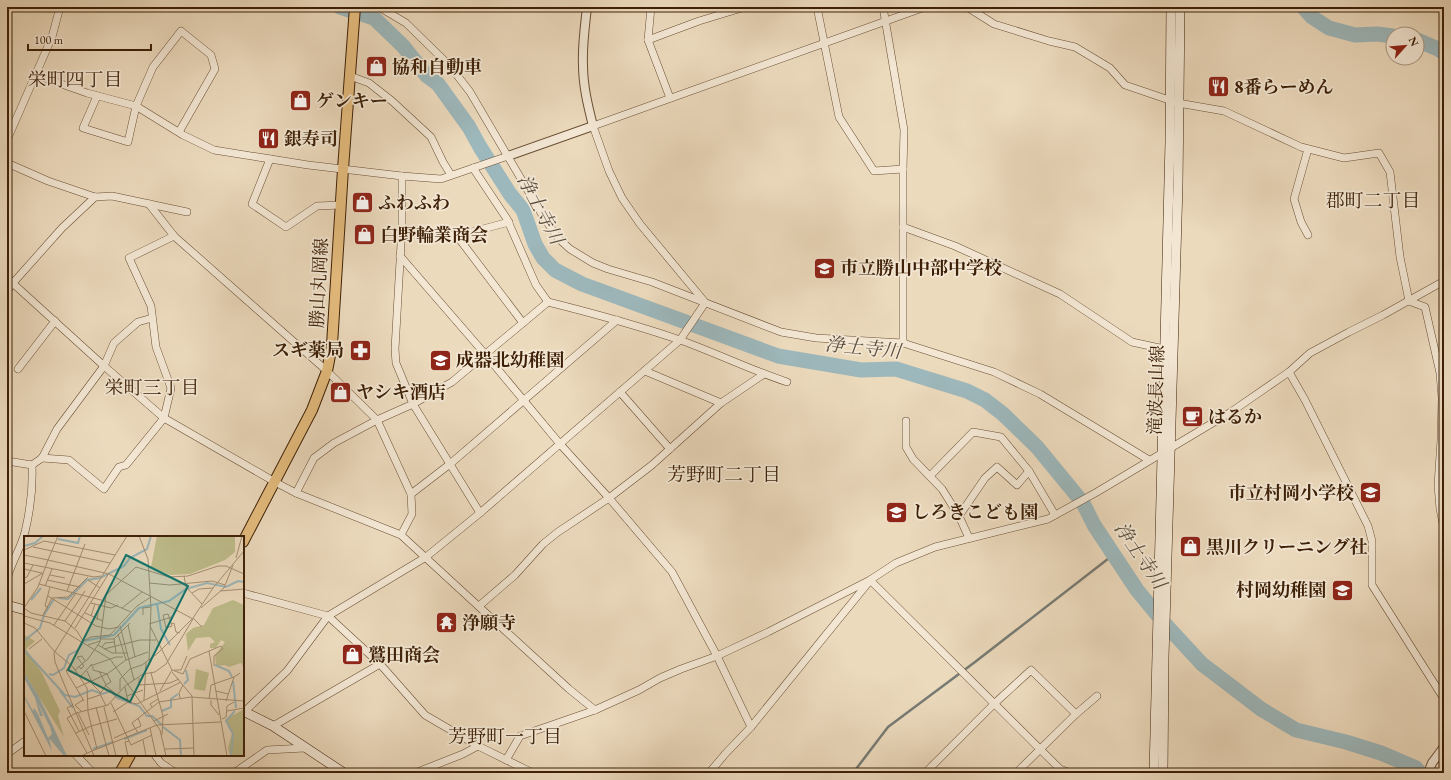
<svg xmlns="http://www.w3.org/2000/svg" width="1451" height="780" viewBox="0 0 1451 780" font-family="'EB Garamond','Noto Serif JP',serif">
<style>
.lines{fill:none;stroke-linecap:round;stroke-linejoin:round}
.stream{stroke:#777b74;stroke-width:2.5}
.river{stroke:#9db8bc;stroke-width:15}
.minor-casing{stroke:#694e34;stroke-width:8}
.tertiary-casing{stroke:#694e34;stroke-width:10}
.secondary-casing{stroke:#3d2007;stroke-width:10}
.primary-casing{stroke:#3d2007;stroke-width:12}
.minor{stroke:#f3e7d4;stroke-width:7}
.tertiary{stroke:#f3e7d4;stroke-width:8}
.secondary{stroke:#f3e7d4;stroke-width:9}
.primary{stroke:#e6bd7e;stroke-width:10}
.labels{text-anchor:middle;stroke-width:3.5;stroke-linejoin:round;paint-order:stroke}
.poi-label{font-size:18px;font-weight:bold;fill:#3d2007;stroke:#f3e7d4;text-anchor:start}
.street-label{font-size:18px;fill:#3d2007;stroke:#f3e7d4}
.neighbourhood-label{font-size:19px;fill:#3d2007;stroke:#f3e7d4}
.water-label{font-size:19px;font-style:italic;fill:#5a4e3d;stroke:#f3e7d4}
.inset-river{fill:none;stroke:#9db8bc;stroke-width:2}
.inset-road{fill:none;stroke:#a69074;stroke-width:1}
.view{fill:#0f766e;fill-opacity:0.15;stroke:#0f766e;stroke-width:2}
.inset-edge{fill:none;stroke:#3d2007;stroke-width:2}
</style>
<rect width="100%" height="100%" fill="#ecdabd"/>
<filter id="stains"><feTurbulence type="fractalNoise" baseFrequency=".005" numOctaves="4"/><feColorMatrix values="0 0 0 0 .2 0 0 0 0 .09 0 0 0 0 .02 0 0 0 .5 -.17"/></filter>
<radialGradient id="worn" r=".72"><stop offset=".6" stop-color="#630" stop-opacity="0"/><stop offset="1" stop-color="#630" stop-opacity=".3"/></radialGradient>
<g class="lines">
<polyline class="stream" points="853,773 888,727 975,662 1113,555"/>
<g class="river">
<polyline points="340,7 374,18 403,46 427,76 438,84 469,127 480,147 510,194 523,210 535,244 543,258 555,270 582,284 778,356 861,370 896,369 967,391 985,400 1003,414 1037,447 1083,503 1094,525 1137,590 1165,624 1202,664 1261,709 1296,730 1346,742 1381,753 1416,768 1420,773"/>
<polyline points="1303,7 1312,17 1329,28 1355,35 1377,34 1393,36"/>
<polyline points="1417,40 1438,49 1444,53"/>
</g>
<defs>
<g id="minor">
<polyline points="379,7 406,23 450,66 470,92 544,218 559,239 570,249 593,263 608,269 652,282 781,332 816,338 903,343 994,372 1040,394 1149,460"/>
<polyline points="651,7 648,40 670,98"/>
<polyline points="817,7 839,117 874,171 903,169"/>
<polyline points="883,7 904,130 903,169 903,343"/>
<polyline points="967,7 994,24 1049,41 1075,47 1110,68 1125,85 1178,103 1224,111 1301,147 1344,158 1379,153 1390,172 1400,257 1409,301"/>
<polyline points="648,40 699,21 745,7"/>
<polyline points="36,75 87,93 136,106 183,135 214,150 308,165 402,176 441,179 508,156"/>
<polyline points="350,76 369,83 392,101 431,137 443,162 451,175"/>
<polyline points="97,96 83,128 128,142 136,106 153,67 181,31 211,55 215,69 179,132"/>
<polyline points="7,140 52,37 60,7"/>
<polyline points="270,159 252,204 286,227 317,206 341,205"/>
<polyline points="7,163 48,181 95,197 112,196 187,212"/>
<path d="M473,168L507,219L536,285L548,302C592,313 636,325 680,340C716,353 751,370 787,382"/>
<polyline points="402,176 402,226 395,349 396,363 413,404 480,513"/>
<polyline points="149,204 174,236 327,371 377,420 411,494"/>
<polyline points="903,227 955,246 1060,294 1132,342 1164,349"/>
<polyline points="402,229 457,236 523,323"/>
<polyline points="1308,235 1301,222 1294,199 1308,149"/>
<polyline points="457,236 509,222"/>
<polyline points="400,256 485,354 560,444 609,498 672,572 717,656 751,727"/>
<polyline points="7,278 104,366 164,418 275,482 296,493 401,535 488,615 569,689 595,710"/>
<polyline points="7,291 13,283 62,228 95,197"/>
<polyline points="704,301 640,224 622,198 609,171 593,126 925,7"/>
<polyline points="1409,301 1425,307 1440,373 1442,398 1441,440 1438,485 1440,509 1444,528"/>
<polyline points="18,369 55,321"/>
<polyline points="645,371 721,403"/>
<polyline points="1289,372 1305,400 1368,526 1372,541 1372,585 1444,699"/>
<polyline points="620,392 670,449"/>
<polyline points="906,421 906,447 913,459 942,489 959,516 969,538"/>
<polyline points="42,458 69,460 104,489 119,467 126,465 164,418 171,388 156,347 151,306 129,258 174,236"/>
<polyline points="7,461 32,465 42,458 57,429 104,366 114,343 138,322 152,318"/>
<polyline points="930,476 973,432 1001,437 1029,471 1055,515"/>
<polyline points="296,493 314,458 334,443 377,420 413,404 452,382 548,302"/>
<polyline points="959,516 985,478 997,467 1017,485 1029,471"/>
<polyline points="401,535 412,514 411,494 450,464 617,320"/>
<path d="M7,579C11,563 21,548 25,532C30,511 33,487 32,465"/>
<polyline points="870,580 1060,769 1070,773"/>
<polyline points="243,593 328,616 380,664 425,715 478,746 533,773"/>
<polyline points="479,606 515,575 543,544 558,532 609,498 652,465 721,403 764,374"/>
<polyline points="244,712 287,671 328,616 426,557 480,513 680,340 705,303"/>
<polyline points="1076,714 1097,696"/>
<polyline points="273,726 380,664"/>
<polyline points="7,754 25,741"/>
<polyline points="76,755 93,773"/>
<polyline points="155,755 161,763 176,773"/>
<polyline points="506,760 520,736 595,710 639,690 660,678 681,669 717,656 768,632 870,580 896,563 935,547 1048,519 1097,492 1231,412 1289,372 1310,353 1349,332 1383,315 1444,281"/>
<polyline points="234,773 267,750 305,748"/>
<polyline points="415,773 463,754 478,746"/>
<polyline points="709,773 726,753 751,727 868,583"/>
<polyline points="925,773 995,703 1031,670 1076,714 1016,773"/>
</g>
<g id="tertiary">
<path d="M508,156L593,126C588,106 583,86 583,65C582,46 585,26 587,7"/>
<polyline points="1428,773 1432,763 1444,747"/>
</g>
<g id="secondary">
<polyline points="7,605 25,610"/>
<polyline points="243,711 273,726 344,773"/>
<polyline points="1154,773 1170,142 1171,7"/>
<polyline points="1163,773 1164,658 1178,185 1180,7"/>
</g>
<g id="primary">
<polyline points="243,542 312,410 327,371 332,345 343,169 355,7"/>
<polyline points="120,773 130,755"/>
</g>
</defs>
<use href="#minor" class="minor-casing"/>
<use href="#tertiary" class="tertiary-casing"/>
<use href="#secondary" class="secondary-casing"/>
<use href="#primary" class="primary-casing"/>
<use href="#minor" class="minor"/>
<use href="#tertiary" class="tertiary"/>
<use href="#secondary" class="secondary"/>
<use href="#primary" class="primary"/>
</g>
<defs>
<symbol id="shop-square" viewBox="-11 -11 22 22"><rect x="-9" y="-9" width="18" height="18" rx="4" fill="#8f2418" stroke="#f3e7d4"/><path d="M-5-2.5h2.3a2.7 3.5 0 0 1 5.4 0H5L5.5 6h-11ZM-1.5-2.5h3a1.5 2.3 0 0 0-3 0Z" fill="#fff"/></symbol>
<symbol id="restaurant-square" viewBox="-11 -11 22 22"><rect x="-9" y="-9" width="18" height="18" rx="4" fill="#8f2418" stroke="#f3e7d4"/><path d="M-5-6h1v4h1v-4h1v4h1v-4h1v5L-1.5 .5V6h-2V.5L-5-1ZM5-6V6H3V1.5H1.5Q1.5-4 5-6Z" fill="#fff"/></symbol>
<symbol id="school-square" viewBox="-11 -11 22 22"><rect x="-9" y="-9" width="18" height="18" rx="4" fill="#8f2418" stroke="#f3e7d4"/><path d="M0-5L7-2L0 1L-7-2ZM-4 1L0 2.5L4 1V4Q0 6-4 4Z" fill="#fff"/></symbol>
<symbol id="pharmacy-square" viewBox="-11 -11 22 22"><rect x="-9" y="-9" width="18" height="18" rx="4" fill="#8f2418" stroke="#f3e7d4"/><path d="M-2-6h4v4h4v4h-4v4h-4v-4h-4v-4h4Z" fill="#fff"/></symbol>
<symbol id="cafe-square" viewBox="-11 -11 22 22"><rect x="-9" y="-9" width="18" height="18" rx="4" fill="#8f2418" stroke="#f3e7d4"/><path d="M-5.5-4.5H6V0H3Q3 3.5 0 3.5H-2.5Q-5.5 3.5-5.5 0ZM3-3.2v2h1.7v-2ZM-6 4.5H4V6H-6Z" fill="#fff"/></symbol>
<symbol id="temple-square" viewBox="-11 -11 22 22"><rect x="-9" y="-9" width="18" height="18" rx="4" fill="#8f2418" stroke="#f3e7d4"/><path d="M0-6L5-2H3V0L6.5 2.5H4V6H1.5V3h-3V6H-4V2.5H-6.5L-3 0V-2H-5Z" fill="#fff"/></symbol>
</defs>
<g fill-rule="evenodd">
<use href="#shop-square" x="364" y="54" width="25" height="25"/>
<use href="#restaurant-square" x="1206" y="74" width="25" height="25"/>
<use href="#shop-square" x="288" y="88" width="25" height="25"/>
<use href="#restaurant-square" x="256" y="126" width="25" height="25"/>
<use href="#shop-square" x="350" y="190" width="25" height="25"/>
<use href="#shop-square" x="352" y="222" width="25" height="25"/>
<use href="#school-square" x="812" y="256" width="25" height="25"/>
<use href="#pharmacy-square" x="348" y="338" width="25" height="25"/>
<use href="#school-square" x="428" y="348" width="25" height="25"/>
<use href="#shop-square" x="328" y="380" width="25" height="25"/>
<use href="#cafe-square" x="1180" y="404" width="25" height="25"/>
<use href="#school-square" x="1358" y="480" width="25" height="25"/>
<use href="#school-square" x="884" y="500" width="25" height="25"/>
<use href="#shop-square" x="1178" y="534" width="25" height="25"/>
<use href="#school-square" x="1330" y="578" width="25" height="25"/>
<use href="#temple-square" x="434" y="610" width="25" height="25"/>
<use href="#shop-square" x="340" y="642" width="25" height="25"/>
</g>
<g class="labels">
<g class="poi-label">
<text x="392" y="73">協和自動車</text>
<text x="1234" y="93">8番らーめん</text>
<text x="316" y="107">ゲンキー</text>
<text x="284" y="145">銀寿司</text>
<text x="378" y="209">ふわふわ</text>
<text x="380" y="241">白野輪業商会</text>
<text x="840" y="274">市立勝山中部中学校</text>
<text x="344" y="356" text-anchor="end">スギ薬局</text>
<text x="456" y="366">成器北幼稚園</text>
<text x="356" y="398">ヤシキ酒店</text>
<text x="1208" y="423">はるか</text>
<text x="1354" y="499" text-anchor="end">市立村岡小学校</text>
<text x="912" y="518">しろきこども園</text>
<text x="1206" y="553">黒川クリーニング社</text>
<text x="1326" y="596" text-anchor="end">村岡幼稚園</text>
<text x="462" y="629">浄願寺</text>
<text x="368" y="661">鷲田商会</text>
</g>
<g class="street-label">
<text transform="translate(319 283) rotate(-87)" y="6">勝山丸岡線</text>
<text transform="translate(1156 390) rotate(-88)" y="6">滝波長山線</text>
</g>
<g class="neighbourhood-label">
<text x="75" y="86">栄町四丁目</text>
<text x="1373" y="207">郡町二丁目</text>
<text x="152" y="394">栄町三丁目</text>
<text x="724" y="481">芳野町二丁目</text>
<text x="505" y="743">芳野町一丁目</text>
</g>
<g class="water-label">
<text transform="translate(541 209) rotate(62)" y="7">浄土寺川</text>
<text transform="translate(863 347) rotate(6)" y="7">浄土寺川</text>
<text transform="translate(1141 555) rotate(56)" y="7">浄土寺川</text>
</g>
</g>
<g transform="translate(24 536)">
<rect width="220" height="220" fill="#ecdabd"/>
<path d="M133,0H211V16L201,24L166,38L146,39L127,31ZM209,64L220,69V131L217,127L205,131L201,129L192,130L191,119L201,106L197,104L192,112H186V108L191,106L186,101L172,102L164,115L162,98L169,92L180,89L189,72ZM0,99L11,105L2,113L18,137L36,175L34,180L40,201L0,137ZM172,133L185,137L181,155L170,153ZM220,173V220H206L204,212L208,197L201,184Z" fill="#bfbd8c"/>
<path d="M0,137L15,161L43,220H40L25,202L28,215L0,161V159L9,175L10,172L14,178L24,202L28,198L26,191L14,167L19,180H16L11,162L0,142Z" fill="#9db8bc"/>
<path class="inset-river" d="M34,3L54,7L56,0M0,10L11,7L19,0M34,62L44,63L63,44L76,42L100,30L106,22L123,13L127,0M7,64L17,52M133,68L137,93L146,109M0,105L16,92L20,79L30,63M0,114L41,159L51,161L68,154L78,158L87,155L93,162L115,170L123,180H128L138,189M191,129L205,135L208,141M25,138L29,139L40,132L45,119L54,114L60,105L90,99L115,72L145,65L162,53L183,47L202,51L214,45L220,46M209,145L212,172M160,148L164,144L162,134M36,155L49,172M138,175L147,171V163L154,158M139,191L156,204L157,220M100,203L123,194M69,213L89,206M207,220L209,198L202,185L211,175"/>
<path class="inset-road" d="M115,0L124,23L127,72L125,125M9,11L86,27M0,14L20,5L91,19M0,19L24,24L34,0M212,22L218,0M24,24L85,38L169,83L142,128L131,136L119,138L101,150L84,169L52,177L68,215L57,220M0,27L70,41L77,40M0,33L18,37M26,39L41,42M160,40L162,51L178,68M0,42L3,41L9,29M23,44L56,51M64,44L76,52M125,47L146,49L188,45L201,49M0,48L19,37M15,48L81,65L107,76M21,50L28,33M43,55L61,8M196,55L220,53M168,57L175,53L189,52M24,60L72,90L85,93L95,91M67,67L87,72L94,69M0,72L7,77L41,85L53,95L59,105M0,72L14,51L24,24M24,72L21,70L26,51M98,72L118,56M177,72L200,52L209,29M61,77L79,85M144,78L148,90L142,92L139,79ZM19,79L28,62L44,61L64,41M119,79V72L127,71M0,80L26,87L86,123L136,194L142,220M67,80L71,68M73,84L75,69M41,85L61,55M0,87L11,92L30,115L49,131L63,152L64,176L73,213M125,88L148,81L153,74M147,88L150,87L152,96L156,97M30,89L52,57M104,89L111,121M96,90L110,144M126,90L148,134L136,155M178,91L169,82L189,52L220,15M51,92L85,37M94,98L102,124M76,103H90L106,87M90,103L92,117M59,105L67,101L86,99L113,70L127,61M64,109L76,105M74,109L88,117H104M78,111L81,107L90,106M5,113L18,103M80,113L116,104H132M185,115L203,220M46,129L42,135L60,165M55,130L57,133L60,130L53,121L58,120L61,125M66,130L92,121H99M69,130V134L83,138L87,146L82,149M51,134L64,123L76,106L82,59L112,31L145,41L164,40L194,30H202L220,38M148,134L159,138L166,123L197,110L199,113L190,120V130M150,134H157L163,120M63,135L69,149L77,157M75,135L82,149L76,158L82,170M148,136L168,160L170,220M127,137L139,180L138,199M56,141L68,128M115,142V149L146,147L155,143M82,150L92,158M101,151L104,166M52,152L83,138L102,124L124,116M96,154V143L106,133L118,129L134,117L168,83M192,155L204,158M103,160L119,154M156,162L155,157L159,149M64,163L76,159M185,163L187,149L210,141M120,164L122,126M187,164V169L195,179M202,165L210,141L216,137M104,166L113,168L157,146M87,167L107,209L128,199M49,169L43,172L55,195M72,171L85,220M80,171L92,220M128,171L126,168L134,163M0,175L22,220M57,175L51,169L59,164M203,175L220,172M89,176L104,166M54,177L65,199M198,183L202,181L203,170L210,166M130,185L144,178M67,190L93,183M126,192L132,220M52,197L67,190M114,197L108,187L135,166L167,161L220,165M90,202L117,190L114,182M119,204L122,220M141,213L170,212M63,217L43,182L52,177L31,126L30,117L103,0M70,220L68,215L133,189L197,186M104,220L101,206L105,205"/>
<path class="view" d="M102,19L164,50L106,166L44,134Z"/>
<rect width="220" height="220" class="inset-edge"/>
</g>
<rect width="1451" height="780" fill="none" stroke="#ecdabd" stroke-width="24"/>
<rect x="8" y="8" width="1435" height="764" fill="none" stroke="#3d2007" stroke-width="2"/>
<rect x="12" y="12" width="1427" height="756" fill="none" stroke="#3d2007"/>
<g transform="translate(1405 46) rotate(63)"><circle r="19" fill="#f3e7d4" stroke="#aa9782"/>
<path d="M0-3L7 15L0 10L-7 15Z" fill="#8f2418"/>
<text y="-6" font-size="11" font-weight="bold" text-anchor="middle" fill="#3d2007">N</text>
</g>
<path d="M28 44v6h123v-6" fill="none" stroke="#3d2007" stroke-width="2"/>
<text x="34" y="44" font-size="12" fill="#3d2007" stroke="#f3e7d4" stroke-width="3" paint-order="stroke">100 m</text>
<rect width="100%" height="100%" filter="url(#stains)"/>
<rect width="100%" height="100%" fill="url(#worn)"/>
</svg>
